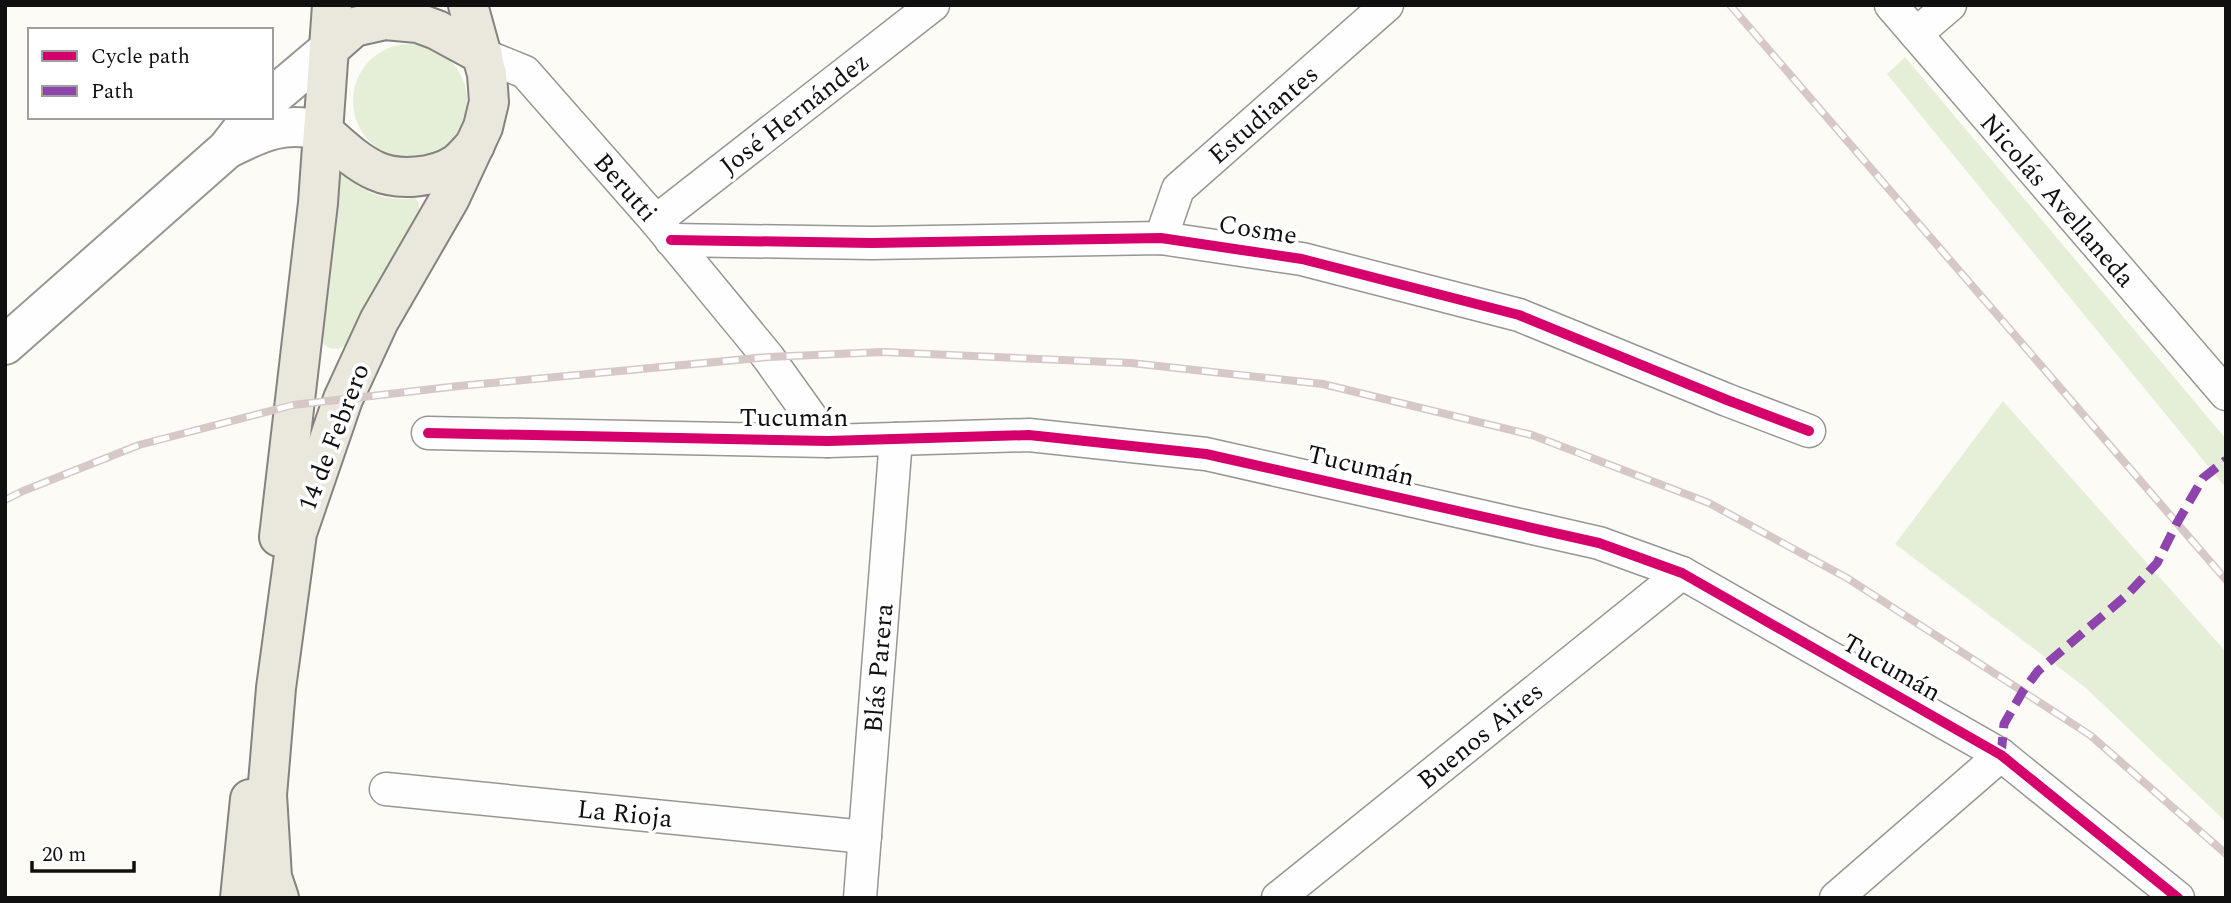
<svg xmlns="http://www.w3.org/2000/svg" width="2231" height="903" viewBox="0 0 2231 903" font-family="Spectral,serif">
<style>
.green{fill:#e5efd8}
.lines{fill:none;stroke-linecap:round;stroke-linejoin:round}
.minor-casing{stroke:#969694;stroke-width:35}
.tertiary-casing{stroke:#969694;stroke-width:42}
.primary-casing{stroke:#848381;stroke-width:42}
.minor{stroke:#fffefe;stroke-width:32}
.tertiary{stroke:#fffefe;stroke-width:38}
.primary{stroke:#eae7dc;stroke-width:38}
.rail-casing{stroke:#d6c8c7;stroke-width:8}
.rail{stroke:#fff;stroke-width:5;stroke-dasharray:16;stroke-linecap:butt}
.quiet{stroke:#8e44ad;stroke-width:9;stroke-dasharray:18 9;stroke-linecap:butt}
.cycleway-casing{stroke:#fff;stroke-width:15}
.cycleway{stroke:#d6006c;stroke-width:10}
.labels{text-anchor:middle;stroke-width:7;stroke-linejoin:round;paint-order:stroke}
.street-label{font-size:26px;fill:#101010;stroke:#fff}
</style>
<rect width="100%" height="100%" fill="#fcfbf6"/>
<g class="green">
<circle cx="410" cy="101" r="57"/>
<polygon points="1905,57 2226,439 2226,488 1887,74"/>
<path d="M340,174H345C363,194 388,202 415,198L419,203V210L380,279L350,341C340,351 329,353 320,339L338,178Z"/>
<polygon points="2003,401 2226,652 2226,822 2086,688 1895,544"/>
</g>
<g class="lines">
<defs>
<g id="minor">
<polyline points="1891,5 2226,394"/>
<polyline points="1916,34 1950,5"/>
<polyline points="483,55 525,72 656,221 768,357 828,441"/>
<polyline points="656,221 933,5"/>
<polyline points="1161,238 1178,189 1387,5"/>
<polyline points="671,240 872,243 1161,238 1302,259 1519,315 1727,400 1809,431"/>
<polyline points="428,433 828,441 1029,435 1206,454 1599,543 1682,573 2001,755 2178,898"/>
<polyline points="386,789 865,837"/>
<polyline points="860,898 896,439"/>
<polyline points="1278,898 1682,573"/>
<polyline points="1836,898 2001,755"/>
</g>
<g id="tertiary">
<polyline points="271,98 329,49"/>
<path d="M229,148C263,131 285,121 323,131"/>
<polyline points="5,345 227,149 252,117"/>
</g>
<g id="primary">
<polyline points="329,49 354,27 385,20 418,23 437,30 483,55"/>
<path d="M323,131C339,145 356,162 376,171C398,181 435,178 456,164C463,159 469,151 475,145"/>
<polyline points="279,537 318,203 332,5"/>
<polyline points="240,898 250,799"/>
<polyline points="279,898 272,877 267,795 276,688 297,533 343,399 379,321 450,198 483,127 489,102 487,74 468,5"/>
</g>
</defs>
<use href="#minor" class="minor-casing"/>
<use href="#tertiary" class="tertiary-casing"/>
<use href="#primary" class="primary-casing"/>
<use href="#minor" class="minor"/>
<use href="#tertiary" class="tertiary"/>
<use href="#primary" class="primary"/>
<defs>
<g id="rail">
<polyline points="1730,5 2226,580"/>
<polyline points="5,500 23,491 139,445 293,405 459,386 768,357 883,352 1131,363 1323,384 1532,435 1709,503 1847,578 2090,735 2226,854"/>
</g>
</defs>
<use href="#rail" class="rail-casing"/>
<use href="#rail" class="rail"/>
<polyline class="quiet" points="2001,755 2004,724 2023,691 2038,671 2127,595 2157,563 2177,523 2203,478 2226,460"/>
<defs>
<g id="cycleway">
<polyline points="671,240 872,243 1161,238 1302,259 1519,315 1727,400 1809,431"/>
<polyline points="428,433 828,441 1029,435 1206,454 1599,543 1682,573 2001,755 2178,898"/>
</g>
</defs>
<use href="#cycleway" class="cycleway-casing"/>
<use href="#cycleway" class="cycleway"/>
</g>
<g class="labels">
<g class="street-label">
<text transform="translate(794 113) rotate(-38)" y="9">José Hernández</text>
<text transform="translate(1263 114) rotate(-41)" y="9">Estudiantes</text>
<text transform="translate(626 187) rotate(49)" y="9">Berutti</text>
<text transform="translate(2058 200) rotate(49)" y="9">Nicolás Avellaneda</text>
<text transform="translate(1258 229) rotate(9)" y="9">Cosme</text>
<text x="794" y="426">Tucumán</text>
<text transform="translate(333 437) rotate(-69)" y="9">14 de Febrero</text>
<text transform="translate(1361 465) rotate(13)" y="9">Tucumán</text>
<text transform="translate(1892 667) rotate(30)" y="9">Tucumán</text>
<text transform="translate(878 668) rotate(-85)" y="9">Blás Parera</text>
<text transform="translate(1480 735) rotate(-39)" y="9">Buenos Aires</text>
<text transform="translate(625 813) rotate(6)" y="9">La Rioja</text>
</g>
</g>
<rect width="2231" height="903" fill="none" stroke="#101010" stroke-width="14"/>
<rect x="28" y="28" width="245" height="91" fill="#ffffff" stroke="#9f9f9f" stroke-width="2"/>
<rect x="42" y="51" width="35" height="10" fill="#d6006c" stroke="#9f9f9f" stroke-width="2"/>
<text x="91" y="63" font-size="21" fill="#101010">Cycle path</text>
<rect x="42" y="86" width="35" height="10" fill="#8e44ad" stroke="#9f9f9f" stroke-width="2"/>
<text x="91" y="98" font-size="21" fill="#101010">Path</text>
<path d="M32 861v10h102v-10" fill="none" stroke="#101010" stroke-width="3.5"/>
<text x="42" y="861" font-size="21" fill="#101010" stroke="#ffffff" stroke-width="5" paint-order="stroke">20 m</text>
</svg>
